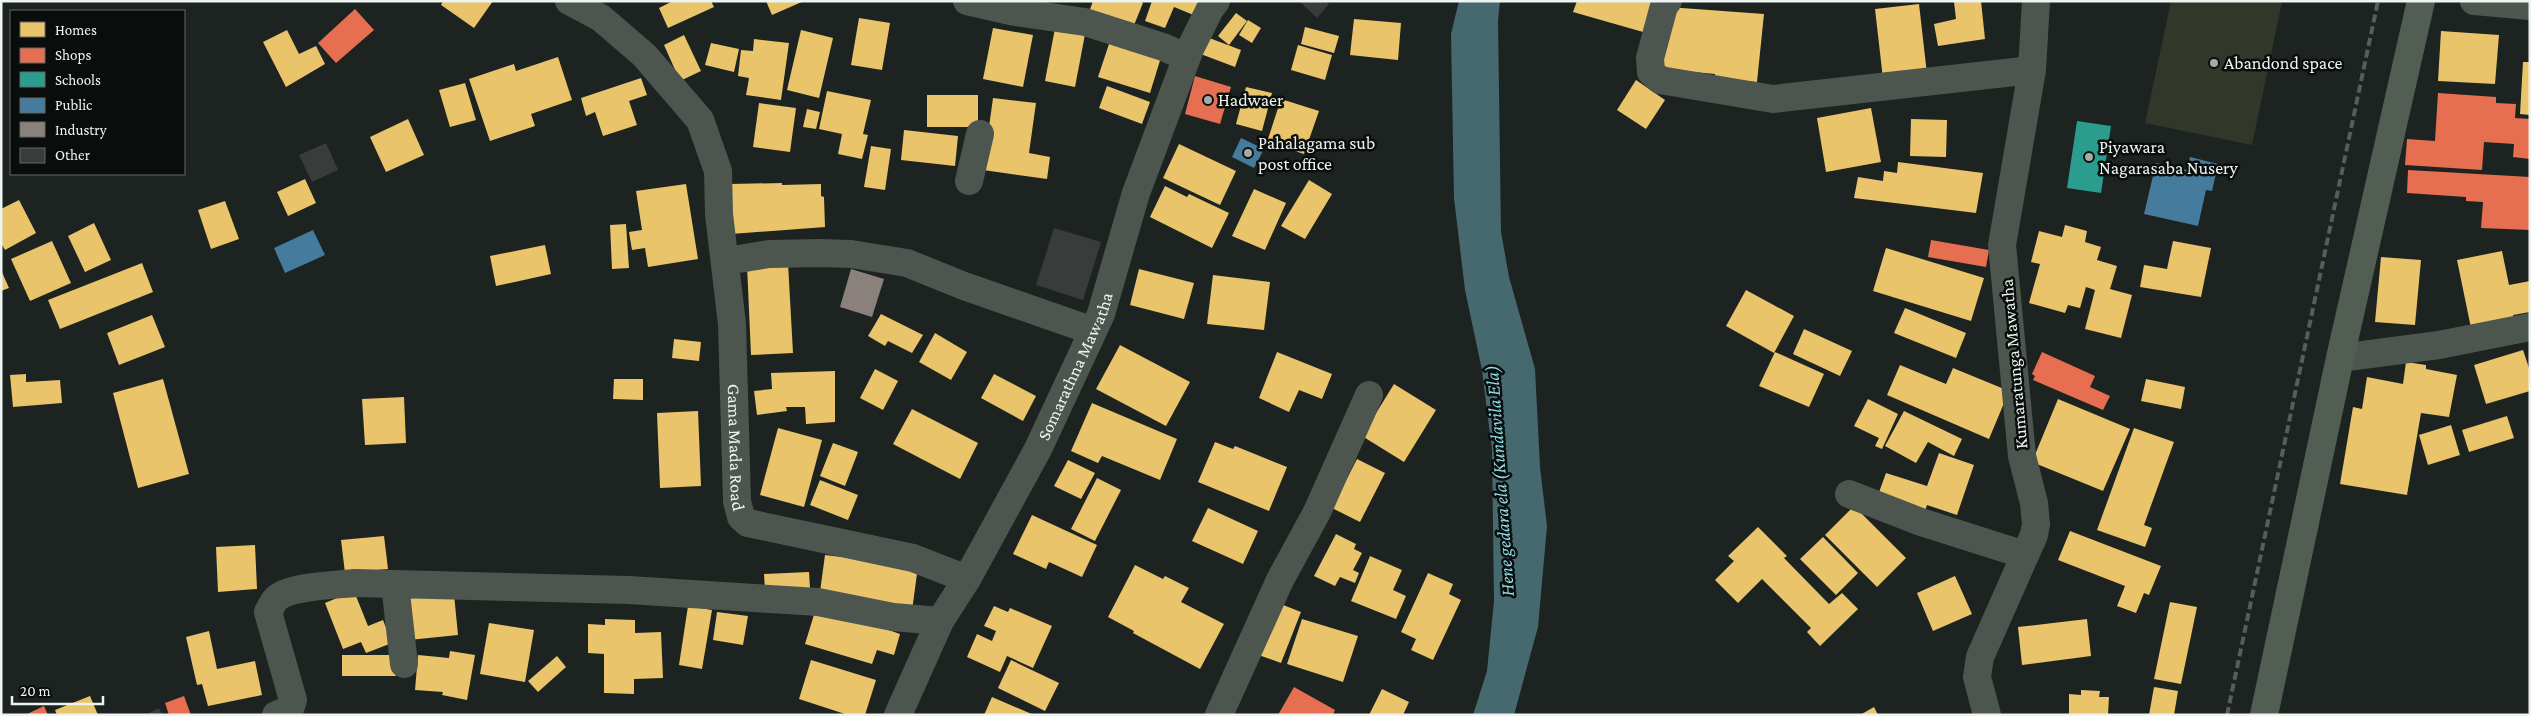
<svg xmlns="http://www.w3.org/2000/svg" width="2531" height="716" viewBox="0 0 2531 716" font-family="'Crimson Pro',serif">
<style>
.green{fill:#313829}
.water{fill:#466970}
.homes{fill:#e9c46a}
.shops{fill:#e76f51}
.schools{fill:#2a9d8f}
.public{fill:#457b9d}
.industry{fill:#8a817c}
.building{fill:#383c3b}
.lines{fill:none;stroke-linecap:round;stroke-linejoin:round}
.street{stroke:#4c564f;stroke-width:28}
.secondary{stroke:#4c574e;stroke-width:28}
.primary{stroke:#525e54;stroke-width:28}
.rail{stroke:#575e59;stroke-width:4;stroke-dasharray:8 4;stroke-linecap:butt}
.poi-dot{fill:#a5aba8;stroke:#090d0b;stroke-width:2}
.labels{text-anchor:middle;stroke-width:5;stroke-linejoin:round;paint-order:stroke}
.poi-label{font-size:18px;fill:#eef4f1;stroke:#090d0b;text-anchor:start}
.street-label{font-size:18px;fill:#eef4f1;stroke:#090d0b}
.water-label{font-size:19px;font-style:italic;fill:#91dae8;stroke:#090d0b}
</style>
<rect width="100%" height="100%" fill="#1d2320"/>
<polygon class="green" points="2171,1 2282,2 2252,145 2145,123"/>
<polygon class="water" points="1459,1 1500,1 1498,21 1501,232 1509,277 1535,369 1540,467 1547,526 1538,627 1514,715 1473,715 1487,671 1494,601 1492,450 1482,370 1465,290 1454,198 1451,34"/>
<g class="homes">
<polygon points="443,1 493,1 474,28 441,5"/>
<polygon points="673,1 711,1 714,7 668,28 659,8"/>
<polygon points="766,1 804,1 772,15"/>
<polygon points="1093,1 1140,1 1143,3 1132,30 1089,12"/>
<polygon points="1152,1 1202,1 1196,16 1174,7 1165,28 1145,21"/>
<polygon points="1577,1 1653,1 1643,32 1573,12"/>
<polygon points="1962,1 1981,1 1985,39 1938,46 1934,24 1956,19 1954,2"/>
<polygon points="1919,4 1927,74 1883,79 1875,9"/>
<polygon points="1668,7 1764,14 1757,82 1715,78 1715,74 1662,69"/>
<polygon points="1236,13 1247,21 1229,45 1218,36"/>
<polygon points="859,18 890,23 882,70 851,65"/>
<polygon points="1354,19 1401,23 1398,60 1350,55"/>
<polygon points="1248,20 1261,28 1252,43 1239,35"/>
<polygon points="1056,23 1086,29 1075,87 1045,81"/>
<polygon points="1305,27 1339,36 1334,53 1301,44"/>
<polygon points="993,28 1033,35 1023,87 983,79"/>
<polygon points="287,30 299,54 316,46 325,64 286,87 263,42"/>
<polygon points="801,30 833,38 819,98 787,90"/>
<polygon points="2441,31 2499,35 2495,84 2438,81"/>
<polygon points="684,35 701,71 680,81 664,45"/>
<polygon points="1204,36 1241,50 1235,67 1198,53"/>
<polygon points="1111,38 1162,54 1150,93 1098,77"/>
<polygon points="754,39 789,43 781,100 746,95 749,78 738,76 741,50 753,51"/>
<polygon points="711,43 739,49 734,72 705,65"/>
<polygon points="1298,45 1332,55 1325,80 1291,70"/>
<polygon points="558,57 572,100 531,114 535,126 490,141 469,79 514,64 516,71"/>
<polygon points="2523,62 2530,62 2530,115 2520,114"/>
<polygon points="641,78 647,95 629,101 637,125 603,136 595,112 586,116 581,98"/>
<polygon points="1636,80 1665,100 1646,129 1617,110"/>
<polygon points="465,83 476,120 450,127 439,90"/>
<polygon points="1107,86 1150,102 1142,124 1099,108"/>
<polygon points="1246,87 1272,93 1262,131 1236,124"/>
<polygon points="827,91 871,100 863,134 868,135 862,159 838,154 842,134 819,129"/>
<rect x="927" y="95" width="51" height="32"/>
<polygon points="993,98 1036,103 1029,153 1050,157 1047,179 983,170"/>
<polygon points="1281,99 1319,111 1304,154 1267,142"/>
<polygon points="759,103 796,108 790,152 753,147"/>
<polygon points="1871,108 1881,162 1826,172 1817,118"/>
<polygon points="807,109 820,112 816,129 803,127"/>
<polygon points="408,119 424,155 386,172 370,137"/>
<polygon points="1911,119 1947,120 1946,157 1910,156"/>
<polygon points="904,130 958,136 955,166 901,160"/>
<polygon points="1179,144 1236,171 1220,205 1163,178"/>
<polygon points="871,146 891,149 885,190 864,187"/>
<polygon points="1898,162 1983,173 1976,213 1854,198 1858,177 1883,181 1884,171 1897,173"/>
<polygon points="305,179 316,203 288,216 277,192"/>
<polygon points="1309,180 1332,194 1305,239 1281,226"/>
<polygon points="782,183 782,185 821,184 821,196 824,197 825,227 731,234 730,184"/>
<polygon points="686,184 698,259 648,267 645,248 632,250 629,232 642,230 636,191"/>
<polygon points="1165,186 1187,197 1189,194 1229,213 1212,248 1150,217"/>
<polygon points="1254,189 1286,203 1265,250 1232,236"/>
<polygon points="19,200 36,233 5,250 1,243 1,209"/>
<polygon points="225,201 239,239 211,249 198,210"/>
<polygon points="94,223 111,260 85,272 68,236"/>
<polygon points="626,224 629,268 612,269 610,225"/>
<polygon points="2065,225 2087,231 2085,242 2101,247 2097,260 2117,266 2110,289 2132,295 2121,338 2085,329 2095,290 2086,287 2080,308 2068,305 2065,313 2029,303 2040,264 2031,262 2039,231 2062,237"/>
<polygon points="52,241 71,283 30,301 11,259"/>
<polygon points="2173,241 2211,248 2201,297 2140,287 2144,265 2167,269"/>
<polygon points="545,245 551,274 496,286 490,256"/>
<polygon points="1886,248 1984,278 1971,321 1873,291"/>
<polygon points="2502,251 2509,285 2530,281 2530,312 2513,315 2514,319 2471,328 2457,260"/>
<polygon points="2381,257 2421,260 2415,325 2375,322"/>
<polygon points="142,263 153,292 60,329 48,300"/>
<polygon points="788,263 793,353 751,355 747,265"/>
<polygon points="1139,269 1194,283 1184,319 1130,305"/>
<polygon points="1,270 9,288 1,291"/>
<polygon points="1213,275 1270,282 1264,330 1207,324"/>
<polygon points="1746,290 1794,316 1774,353 1726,326"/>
<polygon points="1905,308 1966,333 1956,358 1894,333"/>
<polygon points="881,314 923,335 912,353 888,341 885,346 868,336"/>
<polygon points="152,315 165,347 119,365 107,333"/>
<polygon points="1804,329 1852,351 1840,376 1793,354"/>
<polygon points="935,333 967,352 951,380 919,362"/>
<polygon points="674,339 701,342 699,361 672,358"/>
<polygon points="1120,345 1190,382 1166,426 1096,389"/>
<polygon points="2523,350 2530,371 2530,391 2486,404 2474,365"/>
<polygon points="1277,352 1332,374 1322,399 1299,390 1289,412 1259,398"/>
<polygon points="1775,352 1824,374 1809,407 1759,386"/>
<polygon points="2406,362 2426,365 2426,369 2457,375 2449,417 2421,413 2407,495 2340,484 2353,407 2362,409 2367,377 2403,384"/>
<polygon points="1900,365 1946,384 1953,368 2009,391 1989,439 1887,395"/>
<polygon points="875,369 898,381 883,410 860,398"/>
<polygon points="835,371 835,422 806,424 805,407 786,407 787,411 757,415 754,391 772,389 771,373"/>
<polygon points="26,374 26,382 60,380 62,403 13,407 10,375"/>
<polygon points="994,374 1036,396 1023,421 981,398"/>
<polygon points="163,379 189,474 138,488 113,393"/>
<polygon points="614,379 643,379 643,400 613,399"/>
<polygon points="2146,379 2185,387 2181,409 2141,401"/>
<polygon points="1394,384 1436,410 1404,462 1362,436"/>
<polygon points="404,397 406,443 365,445 362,399"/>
<polygon points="1868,399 1898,414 1882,449 1875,446 1879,438 1854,426"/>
<polygon points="2058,399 2130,429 2103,491 2032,462"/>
<polygon points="1092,403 1177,439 1160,480 1102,456 1098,463 1071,451"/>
<polygon points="912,409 978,443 960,479 893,444"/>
<polygon points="698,411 701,486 660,488 657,413"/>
<polygon points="1904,411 1962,439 1954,456 1928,442 1916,463 1885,446"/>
<polygon points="2507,416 2514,438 2469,452 2462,430"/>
<polygon points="2451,425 2460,455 2428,465 2419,435"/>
<polygon points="778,428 822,440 804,507 760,495"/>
<polygon points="2134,428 2174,442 2144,525 2152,528 2145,547 2097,530"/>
<polygon points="1215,442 1233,449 1235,446 1287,467 1269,511 1198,482"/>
<polygon points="833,443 858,452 845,486 820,476"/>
<polygon points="1939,453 1974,465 1957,515 1927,505 1925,511 1878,495 1886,473 1927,486"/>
<polygon points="1357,459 1385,473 1360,522 1332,508"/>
<polygon points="1068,460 1095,473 1081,499 1054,486"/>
<polygon points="1097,478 1121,490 1095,541 1071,529"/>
<polygon points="820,480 858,495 848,520 810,505"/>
<polygon points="1854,506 1906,558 1877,587 1825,535"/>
<polygon points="1208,508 1258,531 1243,564 1192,541"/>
<polygon points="1032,515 1097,545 1082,577 1049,562 1046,569 1013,554"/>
<polygon points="1758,527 1787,556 1784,558 1829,604 1842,593 1858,609 1820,646 1807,632 1811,628 1762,579 1738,603 1715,580 1734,561 1728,556"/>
<polygon points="2070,531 2161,566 2149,595 2144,593 2136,613 2117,606 2125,586 2058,560"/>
<polygon points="1336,534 1356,544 1354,549 1362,553 1353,570 1359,573 1355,583 1340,577 1335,586 1314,576"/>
<polygon points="384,536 388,569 345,573 341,540"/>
<polygon points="1823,537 1858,573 1836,595 1800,559"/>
<polygon points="255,545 257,589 218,592 216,547"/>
<polygon points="825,555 918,566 912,611 819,599"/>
<polygon points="1370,556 1402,570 1393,590 1406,596 1396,619 1351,601"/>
<polygon points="1135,565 1163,579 1165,576 1189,588 1181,602 1224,624 1200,669 1133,633 1134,631 1108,617"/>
<polygon points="809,572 810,588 765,591 764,574"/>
<polygon points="1428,573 1453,584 1449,594 1461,600 1433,660 1411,650 1416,639 1401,632"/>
<polygon points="1955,576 1972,614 1933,631 1917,593"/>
<polygon points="354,591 368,626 383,620 392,643 366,653 361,642 343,649 325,603"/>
<polygon points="454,594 458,635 409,640 405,599"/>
<polygon points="1273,601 1301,612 1281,663 1253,653"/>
<polygon points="2170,602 2197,607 2181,684 2154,679"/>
<polygon points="817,605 900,634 894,655 877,650 872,664 805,644"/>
<polygon points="688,606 712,610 702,669 679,665"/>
<polygon points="994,606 1008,612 1010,608 1052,626 1033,668 1007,656 1000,672 967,657 977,634 992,641 996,631 984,626"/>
<polygon points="717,612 748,616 743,645 713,640"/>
<polygon points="605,619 635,620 635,633 661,632 663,678 634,679 634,694 604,693 604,654 588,653 588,624 605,625"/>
<polygon points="1302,619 1358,636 1343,682 1287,664"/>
<polygon points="2087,619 2091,656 2022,665 2018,627"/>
<polygon points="489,623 534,630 525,682 480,674"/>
<polygon points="209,631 217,669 255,661 262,695 208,706 202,684 197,685 186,637"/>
<polygon points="450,651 475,655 467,700 442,695 443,692 415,690 418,655 449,658"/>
<rect x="342" y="655" width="54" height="21"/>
<polygon points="557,656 566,667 538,692 528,681"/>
<polygon points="811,660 876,680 865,715 848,715 799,699"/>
<polygon points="1011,660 1059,683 1045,711 998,688"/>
<polygon points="2154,687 2178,691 2174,715 2149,715"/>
<polygon points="1382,689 1409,702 1403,715 1369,715"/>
<polygon points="2081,690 2100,691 2099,697 2109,697 2108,715 2069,715 2069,694 2081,695"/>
<polygon points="90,696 98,715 57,715 55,710"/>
<polygon points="992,697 1034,715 984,715"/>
<polygon points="1874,707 1878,715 1860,715"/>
</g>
<g class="shops">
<polygon points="355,9 374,30 336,63 318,43"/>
<polygon points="1195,76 1231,87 1220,124 1185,114"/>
<polygon points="2438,93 2496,97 2496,103 2516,104 2515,118 2530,119 2530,159 2513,157 2514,144 2484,142 2482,170 2405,165 2407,139 2435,141"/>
<polygon points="2408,170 2530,177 2530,230 2481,228 2483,202 2466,201 2466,197 2407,193"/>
<polygon points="1931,240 1989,250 1986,267 1928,257"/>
<polygon points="2042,352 2095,376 2090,387 2110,396 2103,410 2033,380 2035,376 2032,374"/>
<polygon points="1294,687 1335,710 1333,715 1278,715"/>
<polygon points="184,696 191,715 169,715 165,703"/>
<polygon points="44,706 48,715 25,715"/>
</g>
<polygon class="schools" points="2077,121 2111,126 2101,193 2067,188"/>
<g class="public">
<polygon points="1241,138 1264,149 1254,168 1232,157"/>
<polygon points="2190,157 2218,164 2212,191 2206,190 2198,226 2144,214 2156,163 2187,170"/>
<polygon points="313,230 325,255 285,273 274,248"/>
</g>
<polygon class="industry" points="851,269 884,279 872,317 840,307"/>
<g class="building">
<polygon points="1299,1 1326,1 1329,4 1317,18"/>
<polygon points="326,143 338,170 312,182 299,155"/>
<polygon points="1054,228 1101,242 1083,300 1036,285"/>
<polygon points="159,708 162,715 145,715"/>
</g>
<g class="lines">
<g class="street">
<path id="s1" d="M569,1L601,18L644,55L700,120L718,171L719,214L732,324L737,501L741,517L748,523L913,558L967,579"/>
<polyline points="967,1 1015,12 1085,22 1163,47 1186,57"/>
<polyline points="1668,1 1664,6 1650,58 1651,72 1660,80 1773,99 2032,70"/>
<polyline points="969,181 980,134"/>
<polyline points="726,261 769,254 821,253 851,254 907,263 964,286 1093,331"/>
<polyline points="2340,358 2439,345 2530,327"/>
<polyline points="1849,494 1921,522 2025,555"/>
<polyline points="395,584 404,664"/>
<path d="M276,715L290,709L293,700L268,612C271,608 273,601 277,598C290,586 337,585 355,583L629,590L754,598L818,602L893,617L940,621"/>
<path id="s2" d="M898,715L940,621L967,579L1038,449L1101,314L1136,193L1190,49L1210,9L1216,1"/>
<polyline points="1219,715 1280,580 1317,512 1369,395"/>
<polyline points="1987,715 1977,677 1980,657 2034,535 2036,524 2034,503 2022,456 2002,245 2032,70 2036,1"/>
</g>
<polyline class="secondary" points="2474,1 2530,6"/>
<polyline class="primary" points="2264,715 2340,358 2421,1"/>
<polyline class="rail" points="2227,715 2378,1"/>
</g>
<g class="poi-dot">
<circle cx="2214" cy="63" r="5"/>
<circle cx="1208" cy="100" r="5"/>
<circle cx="1248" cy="153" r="5"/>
<circle cx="2089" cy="157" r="5"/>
</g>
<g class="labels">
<g class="poi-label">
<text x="2224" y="69">Abandond space</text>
<text x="1218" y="106">Hadwaer</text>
<text x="1258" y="149">Pahalagama sub<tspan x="1258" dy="21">post office</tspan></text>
<text x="2099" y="153">Piyawara<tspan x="2099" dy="21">Nagarasaba Nusery</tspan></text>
</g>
<g class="street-label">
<text transform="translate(2014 364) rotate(-95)" y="6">Kumaratunga Mawatha</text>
<text dy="6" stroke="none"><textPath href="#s2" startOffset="392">Somarathna Mawatha</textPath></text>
<text dy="6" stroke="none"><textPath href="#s1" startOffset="510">Gama Mada Road</textPath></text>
</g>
<g class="water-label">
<text transform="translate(1499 481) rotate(-94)" y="7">Hene gedara ela (Kundavila Ela)</text>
</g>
</g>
<rect width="2531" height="716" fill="none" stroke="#eef4f1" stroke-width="5"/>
<rect x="10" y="10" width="175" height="165" fill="#090d0b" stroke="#656967"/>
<rect x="20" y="22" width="25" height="15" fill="#e9c46a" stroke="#656967"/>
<text x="55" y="35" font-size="15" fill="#eef4f1">Homes</text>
<rect x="20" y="48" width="25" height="15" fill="#e76f51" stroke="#656967"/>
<text x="55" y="60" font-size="15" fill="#eef4f1">Shops</text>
<rect x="20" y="72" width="25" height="15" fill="#2a9d8f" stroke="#656967"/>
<text x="55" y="85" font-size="15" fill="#eef4f1">Schools</text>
<rect x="20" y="98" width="25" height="15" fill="#457b9d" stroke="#656967"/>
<text x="55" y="110" font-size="15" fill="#eef4f1">Public</text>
<rect x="20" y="122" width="25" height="15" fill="#8a817c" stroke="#656967"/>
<text x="55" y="135" font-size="15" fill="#eef4f1">Industry</text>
<rect x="20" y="148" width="25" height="15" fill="#383c3b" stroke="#656967"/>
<text x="55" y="160" font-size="15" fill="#eef4f1">Other</text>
<path d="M12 696v8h91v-8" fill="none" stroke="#eef4f1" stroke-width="2.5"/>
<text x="20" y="696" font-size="15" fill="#eef4f1" stroke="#090d0b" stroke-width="4" paint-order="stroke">20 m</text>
</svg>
